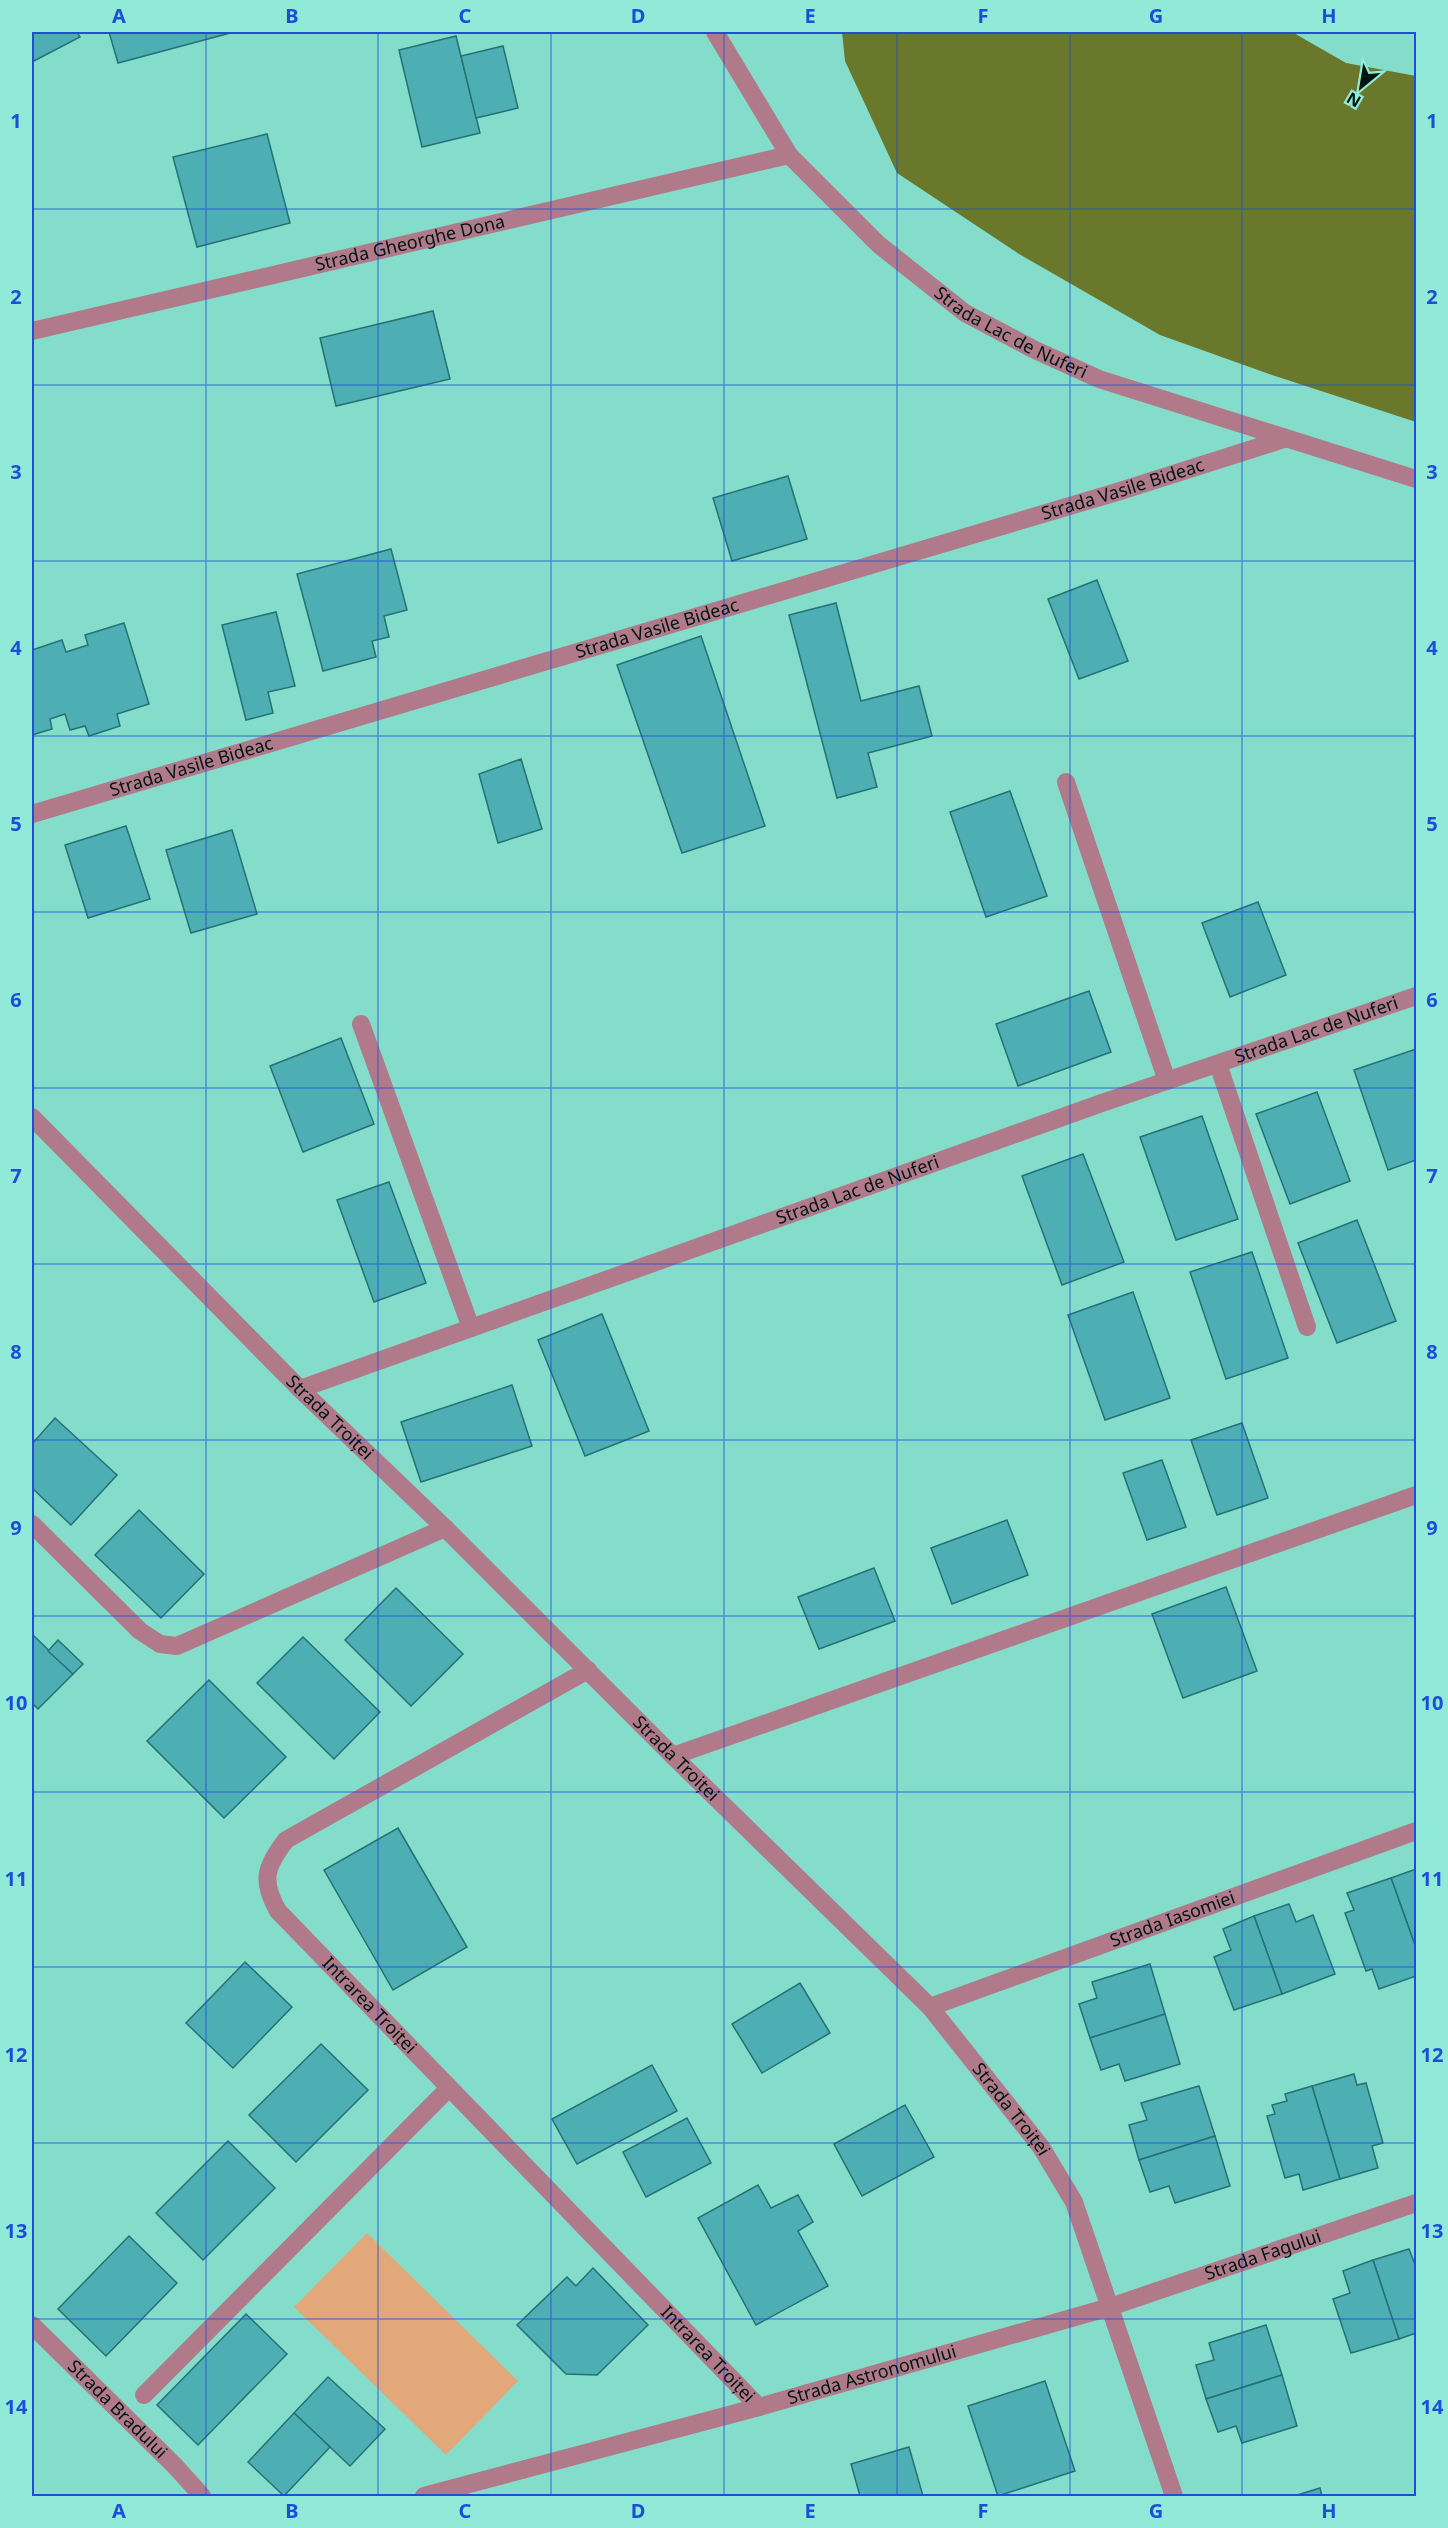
<svg xmlns="http://www.w3.org/2000/svg" width="1448" height="2528" viewBox="0 0 1448 2528" font-family="'Noto Sans',sans-serif">
<style>
.green{fill:#e3a87a}
.water{fill:#69782b}
.building{fill:#4dafb3;stroke:#257174;stroke-width:1.5}
.lines{fill:none;stroke-linecap:round;stroke-linejoin:round}
.street{stroke:#b17a8b;stroke-width:18}
.grid{fill:none;stroke:#1d4ed8;stroke-width:1.5;stroke-opacity:0.55}
.labels{text-anchor:middle;stroke-width:5;stroke-linejoin:round;paint-order:stroke}
.street-label{font-size:18px;fill:#001511;stroke:#90ead7}
.neatline{fill:none;stroke:#1d4ed8;stroke-width:2}
.grid-label{font-size:20px;text-anchor:middle;font-weight:bold;fill:#1d4ed8}
</style>
<rect width="100%" height="100%" fill="#83ddca"/>
<polygon class="green" points="367,2233 518,2381 446,2455 294,2307"/>
<polygon class="water" points="842,32 1292,32 1346,63 1416,76 1416,422 1272,375 1160,335 1019,254 897,173 845,61"/>
<g class="building">
<polygon points="32,32 77,32 80,37 32,62"/>
<polygon points="109,32 234,32 118,63"/>
<polygon points="456,36 480,133 422,147 399,50"/>
<polygon points="503,46 518,108 476,118 461,56"/>
<polygon points="267,134 290,223 197,247 173,157"/>
<polygon points="433,311 450,379 336,406 320,338"/>
<polygon points="788,476 807,539 732,561 713,498"/>
<polygon points="391,549 407,610 384,616 389,637 372,641 376,657 323,671 297,574"/>
<polygon points="1097,580 1128,661 1079,679 1048,599"/>
<polygon points="836,603 861,701 919,686 932,736 868,753 877,787 837,798 789,615"/>
<polygon points="276,612 295,686 268,692 273,713 246,720 222,625"/>
<polygon points="124,623 149,704 117,714 120,726 89,736 85,726 70,730 65,714 50,719 52,729 32,735 32,650 62,640 66,652 88,645 85,635"/>
<polygon points="701,636 765,826 682,853 617,665"/>
<polygon points="521,759 542,829 498,843 479,774"/>
<polygon points="1010,791 1047,896 986,917 950,812"/>
<polygon points="126,826 150,899 88,918 65,845"/>
<polygon points="232,830 257,914 191,933 166,850"/>
<polygon points="1258,902 1286,975 1230,997 1202,923"/>
<polygon points="1089,991 1111,1052 1018,1086 996,1024"/>
<polygon points="341,1038 374,1124 303,1152 270,1066"/>
<polygon points="1416,1049 1416,1160 1388,1170 1354,1070"/>
<polygon points="1317,1092 1350,1181 1290,1204 1256,1114"/>
<polygon points="1202,1116 1238,1219 1176,1240 1140,1137"/>
<polygon points="1083,1154 1124,1262 1062,1285 1022,1176"/>
<polygon points="389,1182 426,1283 374,1302 337,1200"/>
<polygon points="1357,1220 1396,1321 1337,1343 1298,1243"/>
<polygon points="1252,1252 1288,1358 1226,1379 1190,1272"/>
<polygon points="1133,1292 1170,1398 1105,1420 1068,1315"/>
<polygon points="602,1314 649,1431 585,1456 538,1340"/>
<polygon points="512,1385 532,1446 421,1482 401,1422"/>
<polygon points="55,1418 117,1475 71,1525 32,1488 32,1444"/>
<polygon points="1242,1423 1268,1498 1217,1515 1191,1440"/>
<polygon points="1162,1460 1186,1527 1147,1540 1123,1473"/>
<polygon points="139,1510 204,1574 161,1618 95,1555"/>
<polygon points="1007,1520 1028,1575 952,1604 931,1548"/>
<polygon points="874,1568 895,1621 819,1649 798,1597"/>
<polygon points="1226,1587 1257,1671 1183,1698 1152,1614"/>
<polygon points="396,1588 463,1654 411,1706 345,1640"/>
<polygon points="32,1634 73,1674 38,1709 32,1703"/>
<polygon points="303,1637 380,1712 334,1759 257,1683"/>
<polygon points="58,1640 83,1664 73,1674 48,1651"/>
<polygon points="209,1680 286,1757 224,1818 147,1741"/>
<polygon points="398,1828 467,1947 393,1990 324,1870"/>
<polygon points="1416,1869 1416,1948 1391,1878"/>
<polygon points="1391,1878 1416,1948 1416,1976 1379,1989 1372,1969 1366,1971 1345,1913 1354,1910 1347,1893"/>
<polygon points="1289,1904 1296,1922 1313,1915 1335,1974 1282,1994 1254,1916"/>
<polygon points="1254,1916 1282,1994 1234,2010 1214,1957 1231,1950 1223,1929"/>
<polygon points="245,1962 292,2007 233,2068 186,2023"/>
<polygon points="1150,1964 1165,2014 1090,2038 1079,2004 1097,1998 1092,1982"/>
<polygon points="800,1983 830,2033 762,2073 732,2024"/>
<polygon points="1165,2014 1180,2064 1125,2081 1119,2064 1101,2070 1090,2038"/>
<polygon points="321,2044 368,2090 296,2162 249,2115"/>
<polygon points="652,2065 677,2111 577,2164 552,2119"/>
<polygon points="1354,2074 1357,2085 1366,2083 1383,2143 1372,2146 1378,2168 1340,2179 1312,2086"/>
<polygon points="1199,2086 1215,2136 1139,2160 1129,2125 1147,2120 1141,2103"/>
<polygon points="1312,2086 1340,2179 1303,2190 1299,2174 1285,2178 1267,2116 1275,2114 1272,2105 1287,2101 1285,2094"/>
<polygon points="905,2105 934,2157 862,2196 834,2144"/>
<polygon points="687,2118 711,2163 646,2197 623,2152"/>
<polygon points="1215,2136 1230,2186 1175,2203 1169,2186 1150,2192 1139,2160"/>
<polygon points="228,2141 275,2188 203,2260 156,2213"/>
<polygon points="758,2185 771,2208 798,2195 813,2222 798,2231 828,2286 756,2325 698,2218"/>
<polygon points="129,2236 177,2283 106,2356 58,2309"/>
<polygon points="1409,2249 1416,2267 1416,2333 1399,2339 1373,2260"/>
<polygon points="1373,2260 1399,2339 1351,2353 1333,2299 1350,2293 1343,2271"/>
<polygon points="593,2268 648,2325 597,2375 566,2374 517,2325 567,2277 576,2286"/>
<polygon points="246,2314 287,2354 198,2445 157,2405"/>
<polygon points="1266,2325 1282,2375 1206,2399 1196,2365 1214,2360 1209,2343"/>
<polygon points="1282,2375 1297,2426 1242,2443 1236,2426 1218,2432 1206,2399"/>
<polygon points="328,2377 385,2429 350,2466 294,2413"/>
<polygon points="1045,2381 1075,2471 998,2496 968,2406"/>
<polygon points="294,2413 330,2447 284,2496 248,2462"/>
<polygon points="909,2447 923,2496 860,2496 851,2464"/>
<polygon points="1320,2488 1322,2496 1294,2496"/>
</g>
<g class="lines">
<g class="street">
<path id="s1" d="M715,32L789,155L878,244L965,313L1035,350L1099,379L1416,479"/>
<path id="s2" d="M32,331L789,155"/>
<polyline points="1066,782 1167,1081"/>
<path id="s3" d="M32,814L1117,492L1284,439"/>
<polyline points="361,1024 471,1328"/>
<polyline points="1218,1064 1307,1327"/>
<path id="s4" d="M32,1117L300,1389L445,1528L673,1756L930,2007L1041,2147L1074,2202L1174,2496"/>
<path id="s5" d="M300,1389L1099,1104L1416,996"/>
<polyline points="32,1524 140,1631 160,1644 177,1646 445,1528"/>
<path id="s6" d="M588,1670L286,1840C265,1867 261,1881 278,1911L759,2407"/>
<polyline points="673,1756 1416,1495"/>
<path id="s7" d="M930,2007L1416,1831"/>
<path id="s8" d="M32,2325L175,2466L202,2496"/>
<polyline points="144,2395 449,2088"/>
<path id="s9" d="M424,2496L759,2407L1110,2307L1416,2203"/>
</g>
</g>
<path class="grid" d="M206,32V2496M378,32V2496M551,32V2496M724,32V2496M897,32V2496M1070,32V2496M1242,32V2496M32,209H1416M32,385H1416M32,561H1416M32,736H1416M32,912H1416M32,1088H1416M32,1264H1416M32,1440H1416M32,1616H1416M32,1792H1416M32,1967H1416M32,2143H1416M32,2319H1416"/>
<g class="labels">
<g class="street-label">
<text dy="6" stroke="none"><textPath href="#s2" startOffset="388">Strada Gheorghe Dona</textPath></text>
<text dy="6" stroke="none"><textPath href="#s1" startOffset="430">Strada Lac de Nuferi</textPath></text>
<text dy="6" stroke="none"><textPath href="#s3" startOffset="1138">Strada Vasile Bideac</textPath></text>
<text dy="6" stroke="none"><textPath href="#s3" startOffset="652">Strada Vasile Bideac</textPath></text>
<text dy="6" stroke="none"><textPath href="#s3" startOffset="166">Strada Vasile Bideac</textPath></text>
<text dy="6" stroke="none"><textPath href="#s5" startOffset="1078">Strada Lac de Nuferi</textPath></text>
<text dy="6" stroke="none"><textPath href="#s5" startOffset="592">Strada Lac de Nuferi</textPath></text>
<text dy="6" stroke="none"><textPath href="#s4" startOffset="423">Strada Troiței</textPath></text>
<text dy="6" stroke="none"><textPath href="#s4" startOffset="909">Strada Troiței</textPath></text>
<text dy="6" stroke="none"><textPath href="#s7" startOffset="258">Strada Iasomiei</textPath></text>
<text dy="6" stroke="none"><textPath href="#s6" startOffset="556">Intrarea Troiței</textPath></text>
<text dy="6" stroke="none"><textPath href="#s4" startOffset="1395">Strada Troiței</textPath></text>
<text dy="6" stroke="none"><textPath href="#s9" startOffset="873">Strada Fagului</textPath></text>
<text dy="6" stroke="none"><textPath href="#s6" startOffset="1042">Intrarea Troiței</textPath></text>
<text dy="6" stroke="none"><textPath href="#s9" startOffset="464">Strada Astronomului</textPath></text>
<text dy="6" stroke="none"><textPath href="#s8" startOffset="120">Strada Bradului</textPath></text>
</g>
</g>
<rect width="1448" height="2528" fill="none" stroke="#90ead7" stroke-width="66"/>
<g transform="translate(1361 87) rotate(210)" stroke="#90ead7" stroke-width="4.5" paint-order="stroke">
<path d="M0-4.5L10 22L0 15L-10 22Z" fill="#001511"/>
<text y="-9" font-size="16" font-weight="bold" text-anchor="middle" fill="#001511">N</text>
</g>
<rect x="33" y="33" width="1382" height="2462" class="neatline"/>
<g class="grid-label">
<text x="119" y="23">A</text>
<text x="292" y="23">B</text>
<text x="465" y="23">C</text>
<text x="638" y="23">D</text>
<text x="810" y="23">E</text>
<text x="983" y="23">F</text>
<text x="1156" y="23">G</text>
<text x="1329" y="23">H</text>
<text x="16" y="128">1</text>
<text x="1432" y="128">1</text>
<text x="16" y="304">2</text>
<text x="1432" y="304">2</text>
<text x="16" y="479">3</text>
<text x="1432" y="479">3</text>
<text x="16" y="655">4</text>
<text x="1432" y="655">4</text>
<text x="16" y="831">5</text>
<text x="1432" y="831">5</text>
<text x="16" y="1007">6</text>
<text x="1432" y="1007">6</text>
<text x="16" y="1183">7</text>
<text x="1432" y="1183">7</text>
<text x="16" y="1359">8</text>
<text x="1432" y="1359">8</text>
<text x="16" y="1535">9</text>
<text x="1432" y="1535">9</text>
<text x="16" y="1710">10</text>
<text x="1432" y="1710">10</text>
<text x="16" y="1886">11</text>
<text x="1432" y="1886">11</text>
<text x="16" y="2062">12</text>
<text x="1432" y="2062">12</text>
<text x="16" y="2238">13</text>
<text x="1432" y="2238">13</text>
<text x="16" y="2414">14</text>
<text x="1432" y="2414">14</text>
<text x="119" y="2518">A</text>
<text x="292" y="2518">B</text>
<text x="465" y="2518">C</text>
<text x="638" y="2518">D</text>
<text x="810" y="2518">E</text>
<text x="983" y="2518">F</text>
<text x="1156" y="2518">G</text>
<text x="1329" y="2518">H</text>
</g>
</svg>
